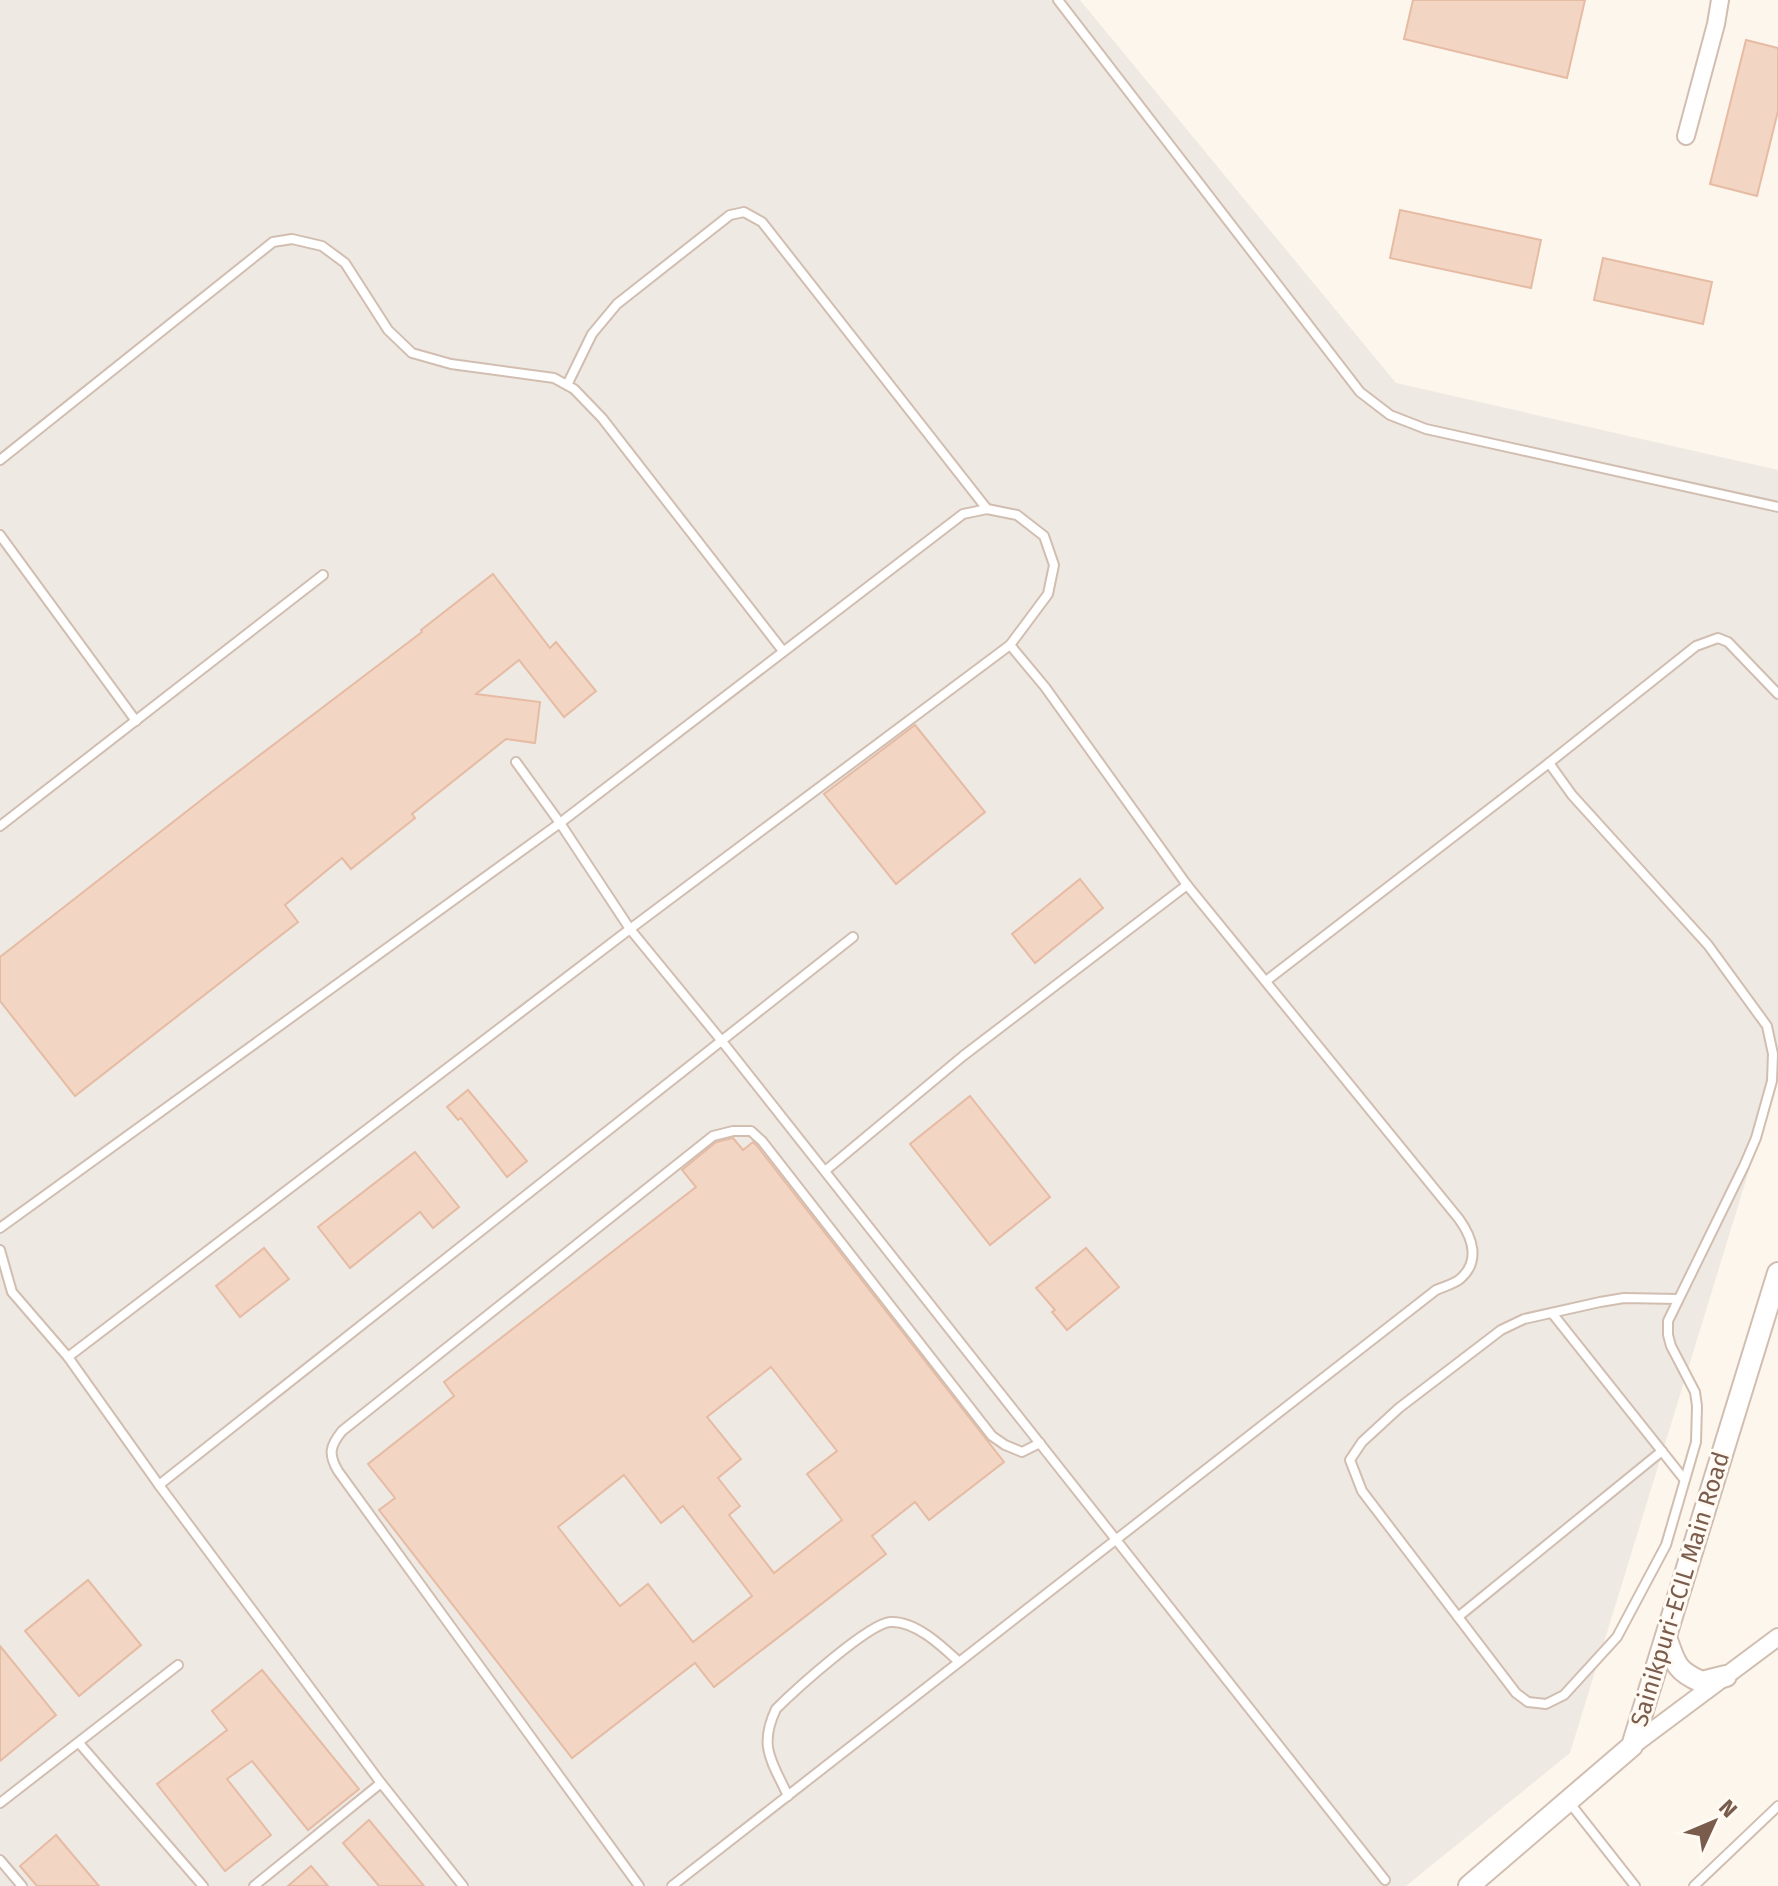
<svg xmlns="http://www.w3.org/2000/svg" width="1778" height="1886" viewBox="0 0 1778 1886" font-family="'Fira Sans',sans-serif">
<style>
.industrial{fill:#efe9e4}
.building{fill:#f3d5c3;stroke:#e6bba3;stroke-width:2;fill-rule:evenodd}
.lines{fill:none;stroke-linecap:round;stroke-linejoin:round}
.service-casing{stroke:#d1beb0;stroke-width:12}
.minor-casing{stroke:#d1beb0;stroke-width:20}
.tertiary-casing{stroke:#d1beb0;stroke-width:24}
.service{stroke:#fff;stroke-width:8}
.minor{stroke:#fff;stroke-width:16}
.tertiary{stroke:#fff;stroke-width:20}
.labels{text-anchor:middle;stroke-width:6;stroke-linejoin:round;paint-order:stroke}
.street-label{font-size:24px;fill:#7a5c4d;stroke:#fffaf3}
</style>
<rect width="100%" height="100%" fill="#fdf6ec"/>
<polygon class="industrial" points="0,0 1080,0 1396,383 1778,470 1778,1076 1570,1753 1406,1886 0,1886"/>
<g class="building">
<polygon points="1413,0 1585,0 1567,78 1404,39"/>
<polygon points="1746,40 1778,48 1778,111 1757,196 1710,184"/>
<polygon points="1400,210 1541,240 1531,288 1390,258"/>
<polygon points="1603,258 1712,282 1703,324 1594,300"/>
<polygon points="493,574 550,648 556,642 596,691 564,717 519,660 476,694 540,702 535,743 506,739 412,814 415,818 351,869 342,858 285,905 298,922 75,1096 0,1001 0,957 214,790 422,632 421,630"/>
<polygon points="915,725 985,812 896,884 824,794"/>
<polygon points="1080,879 1103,908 1035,963 1012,934"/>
<polygon points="468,1090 527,1161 507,1177 461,1118 458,1120 447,1107"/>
<polygon points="970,1096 1050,1197 990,1245 910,1144"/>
<path d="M733,1138L743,1150L753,1142L757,1146L1004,1462L929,1520L915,1502L872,1536L886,1554L714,1687L695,1663L572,1758L379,1510L395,1498L368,1464L454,1396L444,1382L696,1187L682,1170L716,1142ZM771,1367L837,1451L807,1474L842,1520L774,1573L729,1515L740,1506L718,1478L741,1459L707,1417ZM624,1475L661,1523L683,1506L752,1596L693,1642L648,1584L620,1606L558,1527Z"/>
<polygon points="415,1152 459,1207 433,1228 420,1212 350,1268 318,1227"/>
<polygon points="264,1248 289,1279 240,1317 216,1286"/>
<polygon points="1086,1248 1119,1287 1067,1330 1052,1312 1055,1310 1036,1288"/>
<polygon points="88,1580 141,1645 79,1696 25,1631"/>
<polygon points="0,1646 56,1715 0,1761"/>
<polygon points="262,1670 359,1789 308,1830 252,1761 227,1779 271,1835 225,1871 157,1784 227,1730 212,1711"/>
<polygon points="369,1820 424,1886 379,1886 343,1843"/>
<polygon points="56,1835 99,1886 37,1886 20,1866"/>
<polygon points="311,1866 328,1886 288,1886"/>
</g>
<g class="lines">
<defs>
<g id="service">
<polyline points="1058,0 1360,392 1390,415 1426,429 1778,507"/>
<polyline points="567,385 592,334 617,304 730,215 744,212 762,222 987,509"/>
<polyline points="0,460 273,242 292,239 322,246 345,263 388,330 412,353 451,364 554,378 574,389 602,418 783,651"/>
<polyline points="0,535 136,721"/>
<polyline points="516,762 560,823 630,929 721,1040 1385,1880"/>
<polyline points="0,826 323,575"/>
<polyline points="1266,981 1549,763"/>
<polyline points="825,1171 963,1056 1187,885"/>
<polyline points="0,1228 560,823 963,514 987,509 1017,515 1044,536 1054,565 1048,594 1010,645"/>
<polyline points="0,1250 12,1292 68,1357 159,1485 381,1783 463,1886"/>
<polyline points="1678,1299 1624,1298 1600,1302 1524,1319 1501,1330 1399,1408 1362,1442 1350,1460 1362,1491 1516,1693 1528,1702 1546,1704 1564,1695 1617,1637 1666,1545 1696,1442 1697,1406 1695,1392 1671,1346 1668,1335 1668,1321 1744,1166 1756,1138 1772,1081 1773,1054 1767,1026 1708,945 1572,795 1549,763 1696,646 1718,638 1728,642 1778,694"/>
<polyline points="1552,1313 1684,1479"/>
<path d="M68,1357L630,929L1010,645L1045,687L1187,885L1459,1219C1472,1237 1481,1261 1460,1279C1454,1284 1443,1287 1436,1290L672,1886"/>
<polyline points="159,1485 853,937"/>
<polyline points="1458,1617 1662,1451"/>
<polyline points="79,1743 203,1886"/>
<path d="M788,1796C772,1761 758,1747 776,1709C795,1690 868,1624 890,1622C915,1620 943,1647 959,1662"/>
<polyline points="1569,1802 1635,1886"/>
<polyline points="0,1803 178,1665"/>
<polyline points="0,1860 22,1886"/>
<polyline points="254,1886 381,1783"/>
<path d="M639,1886L338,1471C328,1454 330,1446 342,1431L713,1136L733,1131H751L762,1141L992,1436L1005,1445L1022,1452L1040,1443"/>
<polyline points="1694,1886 1778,1806"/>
</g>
<g id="minor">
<polyline points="1686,136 1716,24 1720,0"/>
<polyline points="1632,1746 1778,1637"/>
</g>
<g id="tertiary">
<path d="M1666,1637C1675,1663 1676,1671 1702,1682L1726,1676"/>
<polyline points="1469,1886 1632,1746 1778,1273"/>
</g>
</defs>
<use href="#service" class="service-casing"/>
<use href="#minor" class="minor-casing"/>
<use href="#tertiary" class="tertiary-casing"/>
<use href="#service" class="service"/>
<use href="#minor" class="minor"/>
<use href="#tertiary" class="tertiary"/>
</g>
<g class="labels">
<g class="street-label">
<text transform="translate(1680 1589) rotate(-73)" y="8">Sainikpuri-ECIL Main Road</text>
</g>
</g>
<g transform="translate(1714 1822) rotate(46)" stroke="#fffaf3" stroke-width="6" paint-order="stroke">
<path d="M0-6L14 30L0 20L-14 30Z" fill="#7a5c4d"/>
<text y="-12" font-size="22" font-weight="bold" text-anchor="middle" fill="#7a5c4d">N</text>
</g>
</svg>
